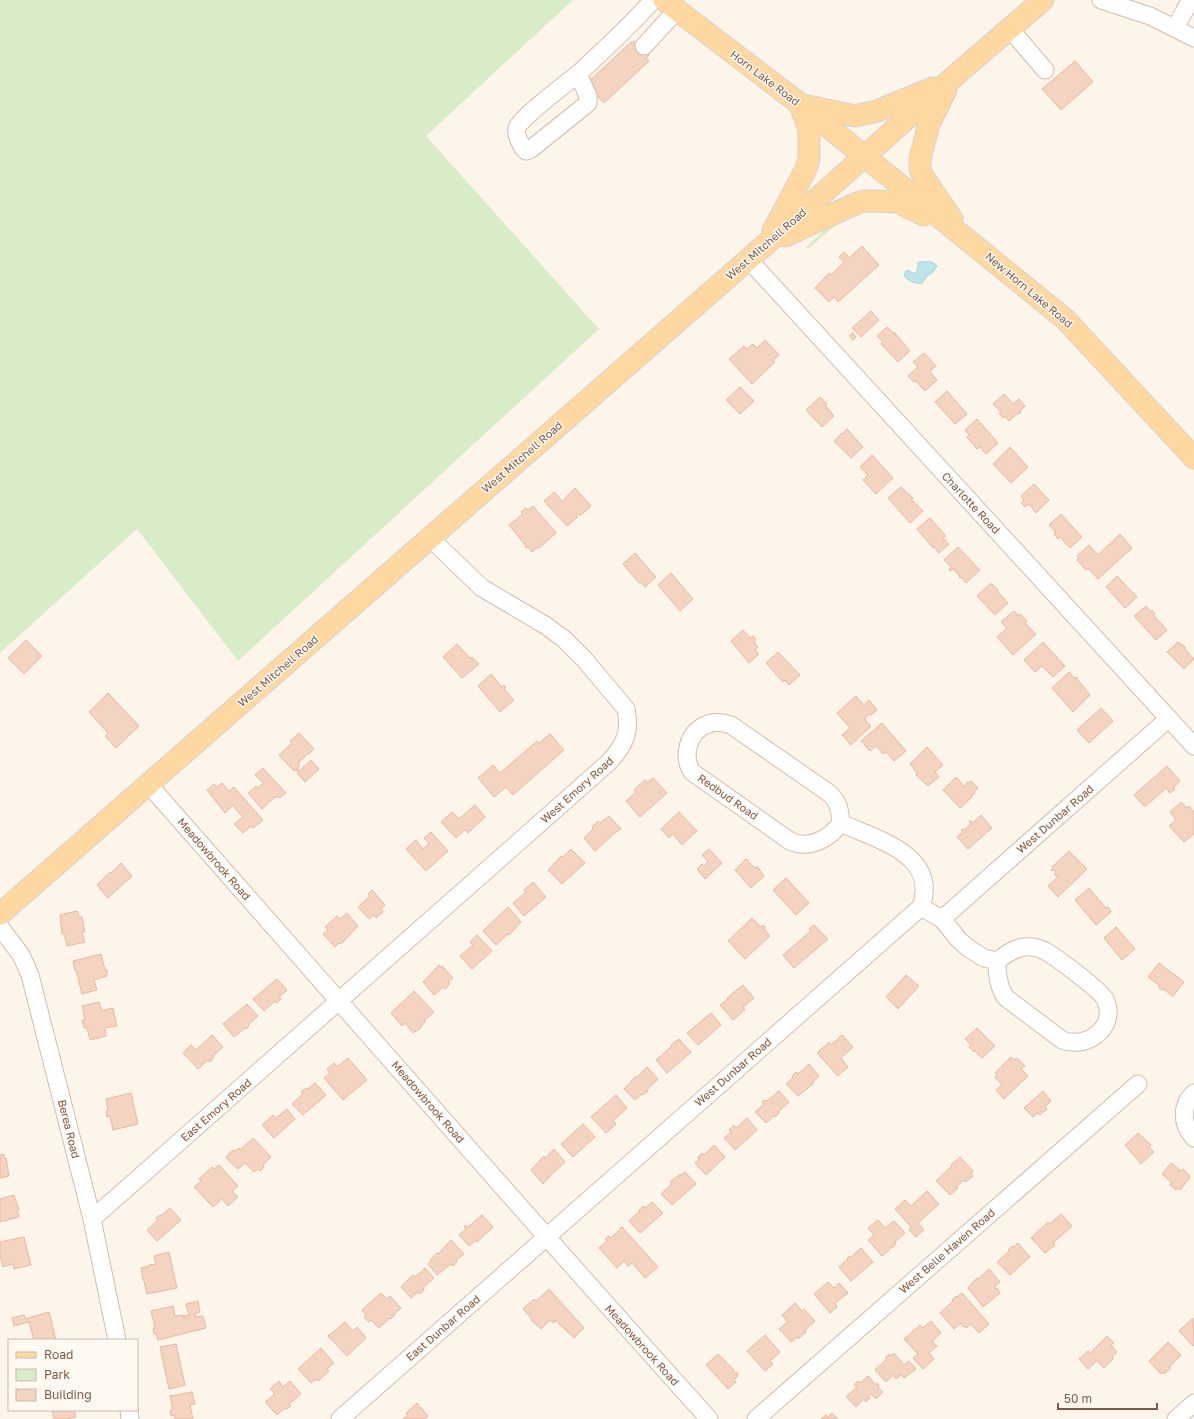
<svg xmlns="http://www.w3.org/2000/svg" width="1194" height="1419" viewBox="0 0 1194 1419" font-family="'Golos Text',sans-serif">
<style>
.green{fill:#d8edc7}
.water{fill:#bde4e9;stroke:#a2d5db}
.building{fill:#f4d3c0;stroke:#e8b8a0}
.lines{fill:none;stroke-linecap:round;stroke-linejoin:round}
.minor-casing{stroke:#d2bcae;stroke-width:19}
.major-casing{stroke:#dad1cd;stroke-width:23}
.minor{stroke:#fff;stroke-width:17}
.major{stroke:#fed7a1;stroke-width:21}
.labels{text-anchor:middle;stroke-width:3;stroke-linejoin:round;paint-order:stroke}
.street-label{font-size:11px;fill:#7b5a4b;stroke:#fff9f2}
</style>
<rect width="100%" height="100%" fill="#fdf5ea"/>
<g class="green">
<polygon points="0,0 573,0 426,136 599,329 238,661 137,529 0,653"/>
<polygon points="839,222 808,249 806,247 828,227"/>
</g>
<path class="water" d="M918,262C925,262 932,260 937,266L933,272L927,276L922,283C916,284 907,281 904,275L906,271L908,270L913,273H916L918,267Z"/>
<g class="building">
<polygon points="634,41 636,43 637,42 649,55 646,58 649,61 604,103 586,84 631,42 632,43"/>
<polygon points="1075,61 1093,82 1061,110 1042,89"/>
<polygon points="862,246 879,265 838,302 834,297 829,302 815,288 829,273 831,275 844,262 839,257 844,252 849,258"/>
<polygon points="871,311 879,320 861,337 852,328"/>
<polygon points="887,327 893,333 894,332 910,351 898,362 881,344 883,342 877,336"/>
<polygon points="853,333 856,337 853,340 849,336"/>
<polygon points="765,340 779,355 773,360 775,362 752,384 729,359 744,346 747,349 753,344 757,348"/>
<polygon points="924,353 936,366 930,371 937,380 925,391 916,381 914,382 908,376 918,367 913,362"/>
<polygon points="740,387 754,401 740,414 726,400"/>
<polygon points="947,391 967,414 955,424 935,402"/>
<polygon points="1004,394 1013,404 1019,399 1025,406 1020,411 1021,412 1019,414 1018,413 1009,421 1005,416 1003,418 999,413 1001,412 993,404"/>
<polygon points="820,397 827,404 825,405 834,416 822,427 806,410"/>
<polygon points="977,419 998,443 986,454 980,447 977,449 967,437 969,435 965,430"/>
<polygon points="847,429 863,447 851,458 834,441 842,433 842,434"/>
<polygon points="1010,447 1028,467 1011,483 993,464"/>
<polygon points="872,455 893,478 876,494 863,480 868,475 860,467"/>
<polygon points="1034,484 1049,500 1036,513 1029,504 1025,507 1021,503 1024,500 1021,496"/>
<polygon points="901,487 913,498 911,499 923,511 910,523 888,498"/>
<polygon points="575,488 591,506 580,516 578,513 576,515 578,517 567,526 544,501 554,492 563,502 565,500 564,499"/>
<polygon points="533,506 556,533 539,548 538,547 532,552 528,547 526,548 525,547 526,546 509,525 523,514 521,512 526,508 528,510"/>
<polygon points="1061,514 1082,537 1070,548 1060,537 1058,539 1054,534 1056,533 1049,525"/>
<polygon points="930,518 946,536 943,538 949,544 939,553 934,547 933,548 917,529"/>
<polygon points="1120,534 1132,548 1098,579 1088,568 1086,570 1077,560 1079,558 1077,556 1089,545 1098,555"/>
<polygon points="958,547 980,570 966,583 961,577 960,578 959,577 960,576 953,569 951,571 949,570 951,567 944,560"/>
<polygon points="635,553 656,577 645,587 641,582 639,583 623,564"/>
<polygon points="671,573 693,599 680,611 658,585"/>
<polygon points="1117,576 1137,597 1125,608 1106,587"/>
<polygon points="990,584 992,584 998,590 997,591 1008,603 995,615 977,596"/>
<polygon points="1146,606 1150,611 1152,610 1155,614 1154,616 1167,630 1156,640 1134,616"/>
<polygon points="1014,611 1019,616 1020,614 1027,621 1025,623 1036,634 1013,655 997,637 1007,628 1001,622"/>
<polygon points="743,630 750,638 753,636 756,639 754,642 758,647 755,650 759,654 749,663 731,641"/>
<polygon points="26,640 42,656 24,674 8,658"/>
<polygon points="1043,642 1065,666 1053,677 1042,666 1035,672 1024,660"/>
<polygon points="1178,642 1185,647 1185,649 1194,659 1184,669 1167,652"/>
<polygon points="457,644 471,659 472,657 479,664 462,678 443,657"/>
<polygon points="778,652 800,675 789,685 785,680 783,682 766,663"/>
<polygon points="1069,672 1074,678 1076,677 1090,695 1073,712 1052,688"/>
<polygon points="491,674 502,687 504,685 506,687 504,689 514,700 500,712 478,686"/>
<polygon points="108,693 139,726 116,748 105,736 108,733 89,712"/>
<polygon points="856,696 864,705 869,700 877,710 871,715 870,714 864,719 871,726 851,745 842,735 850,728 837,713"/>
<polygon points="1101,708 1113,721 1089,743 1077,730"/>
<polygon points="882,723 906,751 894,761 886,752 883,754 876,746 870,751 861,741"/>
<polygon points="299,733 314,749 309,754 309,753 301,760 298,764 300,766 297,768 299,771 311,760 319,769 305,782 297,773 298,772 296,770 294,771 279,755 292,743 290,741"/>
<polygon points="550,734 564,750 513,795 506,787 494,797 478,778 493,765 500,773 537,741 539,743"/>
<polygon points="927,747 943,765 935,772 939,777 928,786 916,775 917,773 910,764"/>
<polygon points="1167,766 1180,781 1173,788 1175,789 1170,793 1166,788 1146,806 1144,806 1134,795"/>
<polygon points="263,768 286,793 279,798 277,796 275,798 275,797 262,809 248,793 256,786 258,788 263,783 255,775"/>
<polygon points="956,777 965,787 967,782 968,783 971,781 978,788 974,792 975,794 971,795 972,797 960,808 943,790"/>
<polygon points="653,778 667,793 640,817 626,801 636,792 634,790 645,780 647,783"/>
<polygon points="222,783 229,791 234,787 263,820 253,828 251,826 243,833 234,824 243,817 236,810 236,809 233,805 225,813 207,790 214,784 217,787"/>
<polygon points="1181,802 1187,808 1189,806 1194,812 1194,834 1184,842 1169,826 1176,820 1170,812"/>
<polygon points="475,805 485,817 468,833 465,830 456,838 441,822 452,812 459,819"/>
<polygon points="679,812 697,831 682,845 673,834 669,838 661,829"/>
<polygon points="981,815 992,828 968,849 957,837 963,832 961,830 963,829 964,830 971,824 969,822 971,821 973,823"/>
<polygon points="609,816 621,829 617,832 616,832 595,851 584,838 593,829 592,827 598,821 600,823"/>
<polygon points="431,832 448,851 426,871 406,849 416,840 423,849 429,843 424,838"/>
<polygon points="571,849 585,863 562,884 548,870 561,856 563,857"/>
<polygon points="709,849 722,863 705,879 697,869 702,864 704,866 708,861 702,855"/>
<polygon points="1069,851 1087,869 1058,897 1048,886 1059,876 1057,877 1054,874 1056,872 1054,870 1052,871 1051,870 1053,868 1052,867"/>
<polygon points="746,859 755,868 757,866 764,876 751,888 735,870"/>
<polygon points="121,863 132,876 108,898 97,885 110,872 111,873"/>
<polygon points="786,878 809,903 796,915 773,890"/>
<polygon points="533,882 546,897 524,916 513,903 526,892 524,890"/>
<polygon points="1089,888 1106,908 1108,907 1111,912 1096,925 1075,900"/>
<polygon points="372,890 385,905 381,909 383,912 376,918 374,915 369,919 358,907 370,896 368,894"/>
<polygon points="508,907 521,922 509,935 508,934 496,945 483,931"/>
<polygon points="77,911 79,917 82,917 85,932 82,932 85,942 67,946 64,934 62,934 60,915"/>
<polygon points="347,913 358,926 341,944 339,943 335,947 323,934 328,930 325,927 337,916 340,919"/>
<polygon points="752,918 761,927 763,925 765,927 764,929 770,936 745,959 728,941"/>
<polygon points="814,925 828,939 794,968 783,955 811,931 809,929"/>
<polygon points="1116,927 1135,949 1122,960 1104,938"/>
<polygon points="477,935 492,951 472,969 460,956 473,945 470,942"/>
<polygon points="101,954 105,970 107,970 107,976 94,980 97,990 82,994 76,970 75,971 73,961"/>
<polygon points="1159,963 1184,982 1173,996 1163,989 1162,990 1159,988 1159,985 1148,977"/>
<polygon points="439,965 441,967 442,966 453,978 448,982 450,984 445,989 443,987 434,995 423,982"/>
<polygon points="906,975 919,986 898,1009 886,997"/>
<polygon points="277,979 287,990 279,997 281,999 276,1003 275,1001 264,1011 253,999"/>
<polygon points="743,985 754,998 743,1007 745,1010 733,1020 720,1005 728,999 727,998"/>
<polygon points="414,991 434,1012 424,1021 425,1022 421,1026 421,1028 413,1033 405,1023 402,1026 391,1013"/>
<polygon points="99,1002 102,1011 113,1008 117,1026 105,1028 106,1036 90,1040 87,1028 84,1028 82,1020 85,1020 82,1006"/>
<polygon points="247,1004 258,1016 248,1025 249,1026 246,1029 245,1028 234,1037 223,1024"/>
<polygon points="711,1013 721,1025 698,1045 687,1033"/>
<polygon points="977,1028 995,1046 982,1058 975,1051 974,1052 969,1047 971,1045 965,1039"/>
<polygon points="212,1035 223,1047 213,1056 214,1057 210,1062 208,1060 198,1069 183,1053 191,1045 196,1050"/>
<polygon points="842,1035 853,1047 841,1058 848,1067 838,1076 817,1053 829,1042 831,1045"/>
<polygon points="679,1039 691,1052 667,1073 656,1060 672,1046 671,1045"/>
<polygon points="1011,1057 1014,1060 1017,1058 1025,1066 1021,1069 1028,1076 1004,1099 996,1090 1002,1085 995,1077 997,1075 995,1073"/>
<polygon points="348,1058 367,1080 343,1100 324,1078 330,1073 327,1069 334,1063 337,1067"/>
<polygon points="809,1064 819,1076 813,1082 813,1084 798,1096 786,1084 793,1078 792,1076 796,1072 798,1074"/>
<polygon points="647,1067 658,1079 647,1090 648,1091 643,1095 642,1094 635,1100 624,1089 636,1076 637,1077"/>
<polygon points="315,1083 326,1095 303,1115 292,1104 303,1094 301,1092 306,1088 308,1089"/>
<polygon points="779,1091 789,1102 778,1112 779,1113 775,1117 774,1116 766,1123 755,1112 764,1104 762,1102 765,1100 767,1101"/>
<polygon points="1043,1091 1051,1101 1045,1107 1047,1109 1040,1115 1038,1113 1033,1117 1024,1108"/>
<polygon points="131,1093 138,1124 113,1130 110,1116 107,1117 106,1111 108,1110 106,1099"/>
<polygon points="616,1095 627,1108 613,1121 616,1124 606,1133 591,1117"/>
<polygon points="287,1109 295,1119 274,1138 262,1125 273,1115 276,1118"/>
<polygon points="747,1118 757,1130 735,1150 724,1138 731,1132 729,1130 734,1125 736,1128"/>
<polygon points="583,1124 595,1137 573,1157 561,1144"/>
<polygon points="1138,1133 1151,1145 1149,1147 1154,1152 1141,1164 1125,1145"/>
<polygon points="253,1138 271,1157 263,1165 264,1167 260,1171 258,1169 254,1172 245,1163 238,1169 229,1161 226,1157 229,1154 228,1154 234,1150 235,1151 239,1148 240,1150"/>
<polygon points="714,1145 725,1157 706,1175 695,1163 699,1159 698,1157 702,1153 704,1155"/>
<polygon points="554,1149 565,1162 553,1173 543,1184 531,1170 544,1156 545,1158"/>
<polygon points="4,1154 4,1158 6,1158 9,1176 0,1178 0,1155"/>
<polygon points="960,1157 973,1171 971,1174 973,1176 966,1182 964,1180 956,1187 958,1188 950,1195 936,1181 952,1166 951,1165"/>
<polygon points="1171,1163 1181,1171 1183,1169 1190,1176 1189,1177 1190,1178 1180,1190 1178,1188 1176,1190 1170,1185 1172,1183 1162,1174"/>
<polygon points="219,1165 238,1186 232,1191 238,1197 228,1206 222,1199 213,1207 194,1187 201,1181 199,1179 212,1167 214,1169"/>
<polygon points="685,1172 696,1184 672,1205 661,1194 672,1184 670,1182 680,1174 681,1175"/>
<polygon points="927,1191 939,1204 918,1223 924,1230 916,1237 909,1230 912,1228 895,1209 905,1200 911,1206"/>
<polygon points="14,1195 19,1210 17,1210 19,1217 0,1222 0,1199"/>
<polygon points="652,1202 663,1213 640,1233 629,1221 640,1211 639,1210 643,1206 645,1208"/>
<polygon points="170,1208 181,1220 157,1241 147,1230 158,1220 156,1218 160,1215 161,1216"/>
<polygon points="1061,1214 1072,1226 1053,1243 1055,1245 1045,1253 1031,1238 1048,1222 1050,1224"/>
<polygon points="482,1215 493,1227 477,1242 475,1241 469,1246 459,1235 466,1229 464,1227 466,1225 468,1227"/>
<polygon points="878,1220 885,1228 894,1221 905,1233 895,1242 896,1244 882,1256 868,1240 874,1235 868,1228"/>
<polygon points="622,1227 658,1267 645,1278 632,1263 628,1266 624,1261 617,1268 599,1248 607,1241 605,1239 609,1236 611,1238"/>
<polygon points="24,1237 31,1265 14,1269 13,1264 3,1267 0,1255 0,1242"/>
<polygon points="451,1240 464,1254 456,1260 457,1262 453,1266 451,1264 437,1275 428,1264 431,1261 430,1260 437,1253 438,1254"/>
<polygon points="1018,1243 1030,1257 1010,1275 997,1262 1009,1251 1008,1250 1012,1246 1014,1247"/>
<polygon points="861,1248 873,1262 851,1281 839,1267 848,1259 847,1258 850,1256 851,1257"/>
<polygon points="169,1252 177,1288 147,1294 144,1281 143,1280 141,1268 149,1266 151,1264 151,1265 156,1264 154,1256"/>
<polygon points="425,1268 434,1278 423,1288 424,1290 420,1294 418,1292 411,1298 401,1287 413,1275 415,1277"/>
<polygon points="989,1269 1000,1282 994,1287 999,1290 998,1291 1000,1293 983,1307 968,1288 977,1278 978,1279"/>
<polygon points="828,1282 834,1288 839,1283 848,1293 835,1303 837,1307 830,1313 814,1294"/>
<polygon points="549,1289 584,1328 574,1338 555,1320 554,1323 550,1320 541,1329 531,1320 532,1319 523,1309 534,1299 536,1301"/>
<polygon points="381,1293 387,1299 390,1296 401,1308 394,1314 395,1315 391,1319 390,1318 379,1328 371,1320 369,1322 364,1317 366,1315 362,1310"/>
<polygon points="962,1293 989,1324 979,1333 971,1324 966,1328 964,1326 963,1327 961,1323 954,1329 940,1313 953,1301 952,1300 956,1296 957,1297"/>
<polygon points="198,1301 200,1312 195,1314 195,1317 203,1316 206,1328 158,1340 156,1334 154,1334 153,1329 155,1328 151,1311 173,1306 175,1316 183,1315 184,1319 184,1316 189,1315 186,1304"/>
<polygon points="795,1303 802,1311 804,1309 815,1321 805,1330 806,1332 798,1339 797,1337 791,1342 779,1329 788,1322 782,1315"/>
<polygon points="49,1312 56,1340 34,1340 29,1322 14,1326 12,1318 24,1315 25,1319"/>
<polygon points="1193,1318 1194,1345 1193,1346 1179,1331"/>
<polygon points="931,1321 941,1333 932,1341 937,1346 929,1353 934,1359 923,1369 913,1358 918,1354 904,1339 920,1325 923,1328"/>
<polygon points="345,1322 353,1331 357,1327 366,1338 347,1356 328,1336"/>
<polygon points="765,1335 780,1352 770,1361 773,1364 765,1371 747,1351"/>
<polygon points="1107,1336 1114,1343 1111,1345 1117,1352 1112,1357 1113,1359 1104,1368 1097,1361 1088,1369 1079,1359 1088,1351 1090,1353"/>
<polygon points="1168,1342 1181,1355 1169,1367 1171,1368 1164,1374 1163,1372 1161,1374 1149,1361"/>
<polygon points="176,1344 185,1385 169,1389 160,1347"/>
<polygon points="321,1348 334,1363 327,1369 329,1371 318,1381 316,1379 311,1383 298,1369"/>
<polygon points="894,1353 904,1365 909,1361 916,1369 904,1378 901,1375 896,1379 893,1375 886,1382 875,1370 887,1359 885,1358 889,1354 891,1356"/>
<polygon points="718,1354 734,1370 733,1371 736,1373 737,1372 738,1374 737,1375 738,1376 734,1380 736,1382 728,1389 712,1371 710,1370 710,1369 706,1365"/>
<polygon points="868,1376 876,1385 877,1383 879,1385 878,1387 883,1392 876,1399 871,1394 868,1397 870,1398 866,1402 864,1399 856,1407 846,1397 857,1387 854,1385 858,1381 860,1383"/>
<polygon points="279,1381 283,1387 290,1381 301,1394 289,1404 291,1406 287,1409 285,1408 277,1415 265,1402 275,1394 270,1389"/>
<polygon points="192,1392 195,1404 190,1405 193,1419 175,1419 174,1415 171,1416 170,1410 173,1410 170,1396"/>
<polygon points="417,1403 428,1416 425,1419 403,1419 408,1415 406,1413"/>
<polygon points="52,1410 74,1410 76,1417 66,1419 54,1419"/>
<polygon points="832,1413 838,1419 821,1419 826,1415 828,1417"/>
</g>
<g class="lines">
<defs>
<g id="minor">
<polyline points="1101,0 1150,16 1194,38"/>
<polyline points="1175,28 1185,10 1191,0"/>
<polyline points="1010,29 1045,70"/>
<polyline points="644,46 677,10"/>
<path d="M578,74L588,96V103L531,149L526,151L523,148C520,143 515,134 517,128C521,117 567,83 579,73C604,50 630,26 653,0"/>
<polyline points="748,259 1194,746"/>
<path d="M149,785C335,996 520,1209 709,1419"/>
<path d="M841,823C829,839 809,850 790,841L692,772C688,766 687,761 687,754C689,730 708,717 731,725L826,791C838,799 840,809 841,823C877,840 939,854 921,907L942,919L959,940L968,948L984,958L997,961C1005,955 1014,948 1024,947C1031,946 1039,948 1045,951C1056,957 1100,990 1105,999C1118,1026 1088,1050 1062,1040L1005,997C998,985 997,974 997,961"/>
<polyline points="942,919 1168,719"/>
<polyline points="0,927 21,955 30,975 92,1219 117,1340"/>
<path d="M1194,1093C1180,1106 1182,1125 1194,1138"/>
<path d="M92,1219L608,763C624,746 631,733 626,709L584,659L564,639L545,625L482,588L430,538"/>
<polyline points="129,1410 130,1419"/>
<polyline points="340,1419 921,907"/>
<polyline points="756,1419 1138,1084"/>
<polyline points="1176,1419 1194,1403"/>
</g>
<g id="major">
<polyline points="664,0 800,104 1065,319 1194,458"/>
<polyline points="946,90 929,124 920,158 920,169 924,178 952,219"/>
<polyline points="803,105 855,116 877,111 933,88"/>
<polyline points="773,231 806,169 809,159 809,129 800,105"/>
<polyline points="785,236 855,204 864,201 875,201 897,202 923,215"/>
<polyline points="0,914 766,244 950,80 1043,0"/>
</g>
</defs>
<use href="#minor" class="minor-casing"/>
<use href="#major" class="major-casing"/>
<use href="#minor" class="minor"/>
<use href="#major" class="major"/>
</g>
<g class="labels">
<g class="street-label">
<text transform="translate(765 78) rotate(37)" y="4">Horn Lake Road</text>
<text transform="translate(766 244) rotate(-41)" y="4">West Mitchell Road</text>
<text transform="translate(1029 290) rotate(40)" y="4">New Horn Lake Road</text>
<text transform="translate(522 457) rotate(-41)" y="4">West Mitchell Road</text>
<text transform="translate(971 503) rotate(47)" y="4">Charlotte Road</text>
<text transform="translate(278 671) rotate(-41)" y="4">West Mitchell Road</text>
<text transform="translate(577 790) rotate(-42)" y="4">West Emory Road</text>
<text transform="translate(728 797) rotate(35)" y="4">Redbud Road</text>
<text transform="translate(1055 819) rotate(-41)" y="4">West Dunbar Road</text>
<text transform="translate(214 859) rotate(49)" y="4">Meadowbrook Road</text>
<text transform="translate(733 1072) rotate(-41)" y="4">West Dunbar Road</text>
<text transform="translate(428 1102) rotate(49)" y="4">Meadowbrook Road</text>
<text transform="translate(216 1110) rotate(-41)" y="4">East Emory Road</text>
<text transform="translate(69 1129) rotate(76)" y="4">Berea Road</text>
<text transform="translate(947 1251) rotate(-41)" y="4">West Belle Haven Road</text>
<text transform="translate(443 1328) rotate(-41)" y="4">East Dunbar Road</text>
<text transform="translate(642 1345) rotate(48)" y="4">Meadowbrook Road</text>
</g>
</g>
<rect x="8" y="1339" width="130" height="72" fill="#fff9f2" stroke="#cab9af"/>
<rect x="16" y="1352" width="20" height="6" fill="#fed7a1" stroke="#cab9af"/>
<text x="44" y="1359" font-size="12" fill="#7b5a4b">Road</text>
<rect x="16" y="1369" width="20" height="12" fill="#d8edc7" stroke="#cab9af"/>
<text x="44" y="1379" font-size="12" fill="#7b5a4b">Park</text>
<rect x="16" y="1389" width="20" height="12" fill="#f4d3c0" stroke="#cab9af"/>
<text x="44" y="1399" font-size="12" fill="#7b5a4b">Building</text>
<path d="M1058 1403v6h99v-6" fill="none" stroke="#7b5a4b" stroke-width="2"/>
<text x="1064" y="1403" font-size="12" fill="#7b5a4b" stroke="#fff9f2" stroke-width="3" paint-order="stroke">50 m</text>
</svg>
